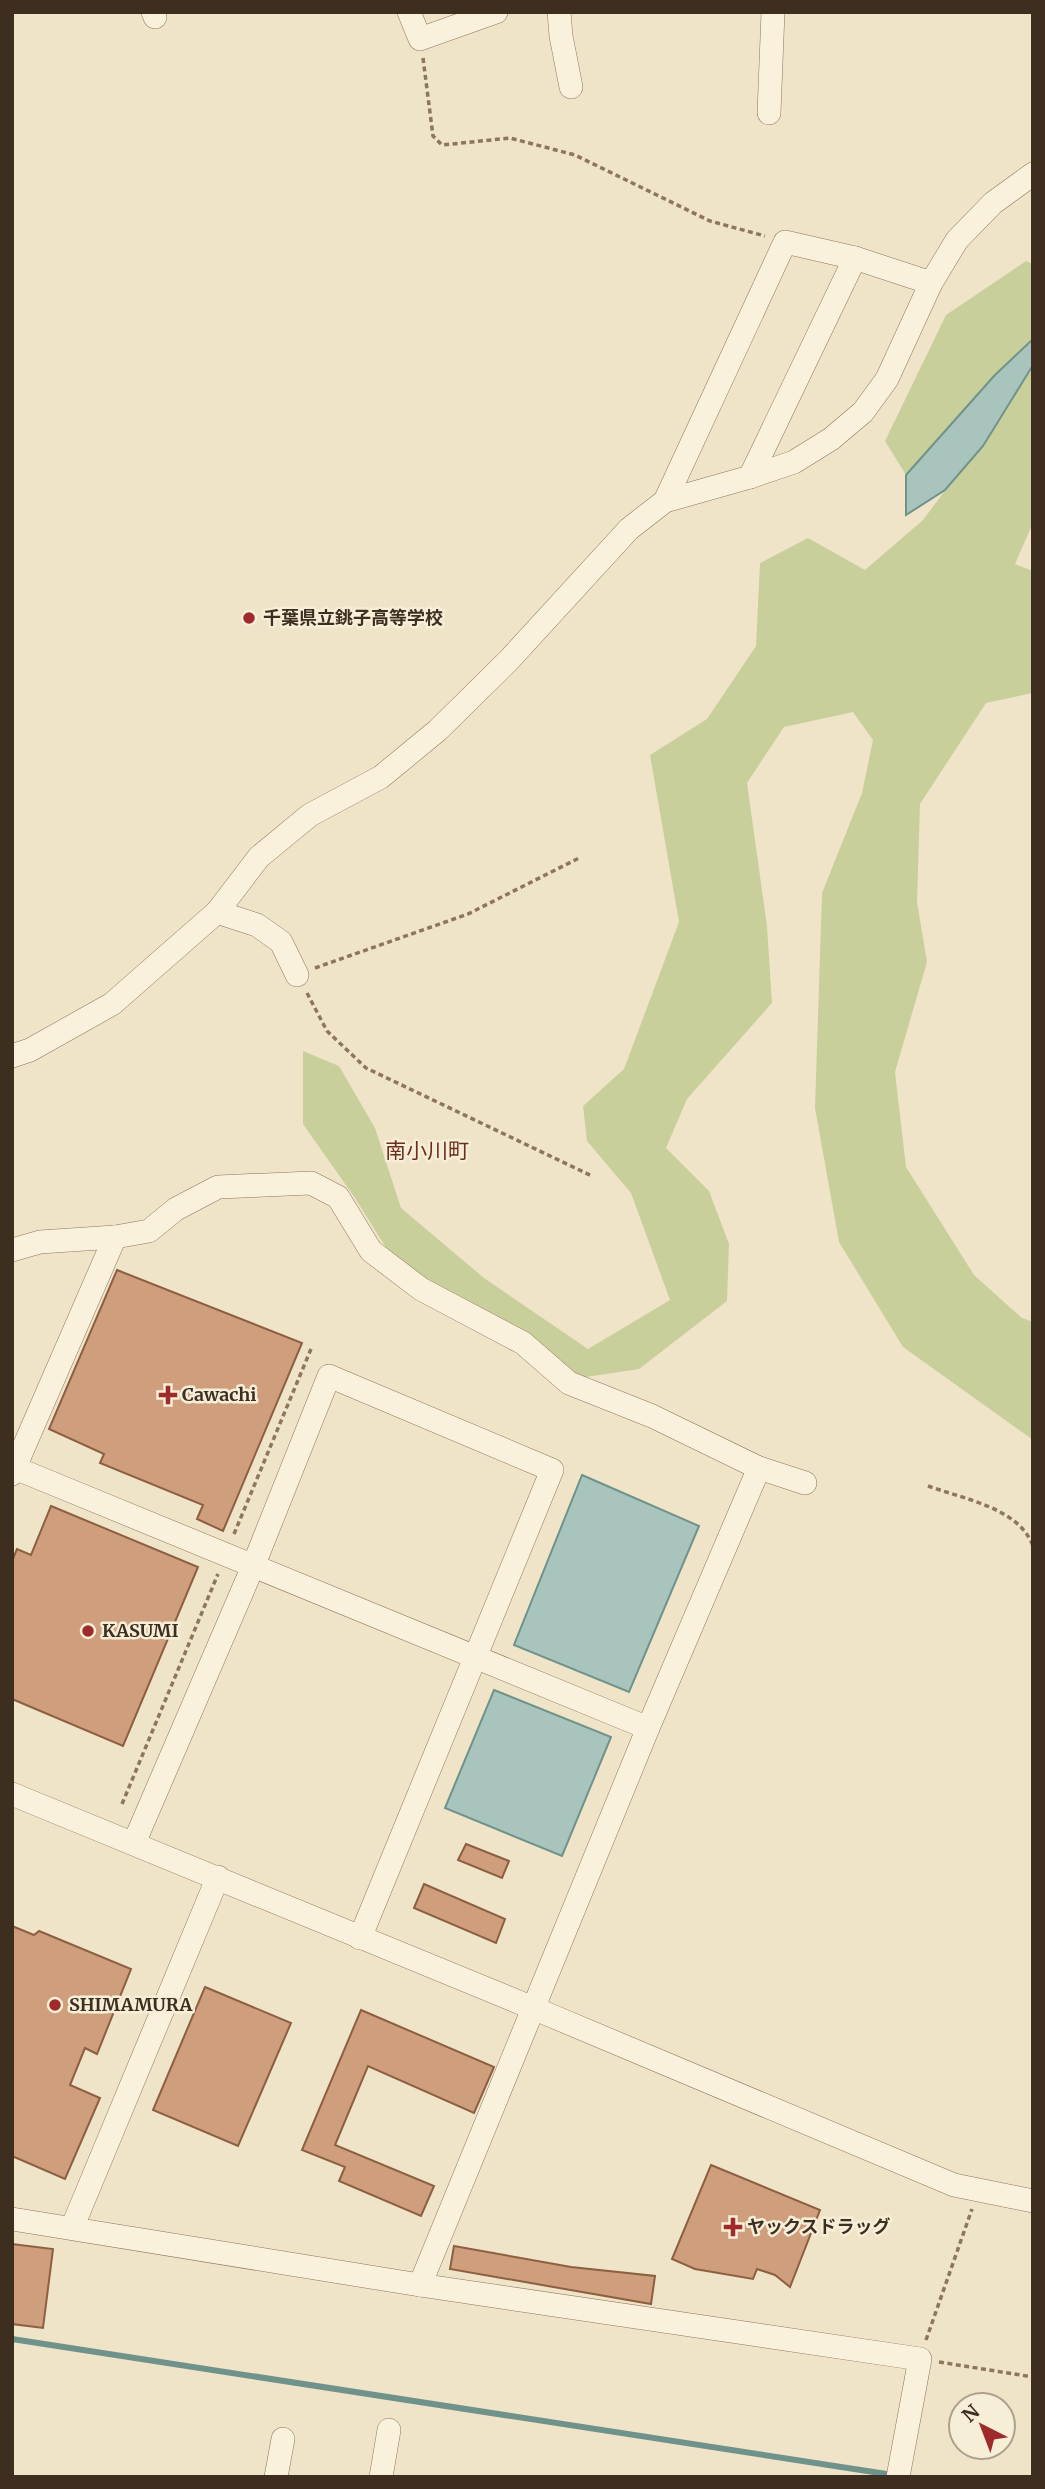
<svg xmlns="http://www.w3.org/2000/svg" width="1045" height="2489" viewBox="0 0 1045 2489" font-family="Merriweather,'Noto Sans JP',serif">
<style>
.green{fill:#c9cf9b}
.water{fill:#a9c4bc;stroke:#6f938a;stroke-width:2}
.lines{fill:none;stroke-linecap:round;stroke-linejoin:round}
.stream{stroke:#6f938a;stroke-width:6}
.building{fill:#cf9f7d;stroke:#8d5f41;stroke-width:2}
.minor-casing{stroke:#8d765c;stroke-width:24}
.path{stroke:#8d765c;stroke-width:3.5;stroke-dasharray:5 3.5;stroke-linecap:butt}
.minor{stroke:#faf1dc;stroke-width:23}
.poi-dot{fill:#9e2a2b;stroke:#f7eed8;stroke-width:2.5}
.labels{text-anchor:middle;stroke-width:5;stroke-linejoin:round;paint-order:stroke}
.poi-label{font-size:18px;font-weight:bold;fill:#3d2e20;stroke:#f7eed8;text-anchor:start}
.quarter-label{font-size:21px;fill:#6b2e1e;stroke:#f7eed8}
</style>
<rect width="100%" height="100%" fill="#f0e4c8"/>
<g class="green">
<polygon points="1026,261 1033,264 1033,339 994,376 906,475 885,441 946,315"/>
<polygon points="1033,361 1033,523 1015,564 1033,571 1033,693 986,703 920,804 917,902 927,962 895,1072 906,1167 974,1275 1022,1318 1033,1322 1033,1440 903,1347 839,1242 815,1108 822,893 862,793 873,740 853,712 784,727 747,783 767,926 772,1003 687,1099 666,1148 709,1191 729,1244 727,1301 639,1369 579,1378 476,1308 393,1259 355,1198 303,1124 303,1051 339,1066 375,1128 401,1208 484,1278 588,1349 670,1300 631,1193 587,1141 583,1106 624,1069 679,922 650,755 707,719 756,646 760,563 808,538 865,570 923,520 1011,402"/>
</g>
<g class="water">
<polygon points="1033,339 1033,365 983,446 945,490 906,515 906,475 994,376"/>
<polygon points="582,1475 699,1526 629,1692 514,1645"/>
<polygon points="494,1690 611,1737 562,1856 445,1808"/>
</g>
<g class="lines">
<polyline class="stream" points="12,2339 893,2475"/>
</g>
<g class="building">
<polygon points="117,1270 302,1343 223,1531 197,1519 203,1505 100,1463 104,1454 49,1429"/>
<polygon points="51,1506 198,1567 123,1746 12,1699 12,1561 17,1549 31,1555"/>
<polygon points="466,1844 509,1861 502,1878 458,1860"/>
<polygon points="424,1884 505,1919 496,1943 414,1908"/>
<polygon points="12,1926 34,1935 39,1931 131,1969 97,2054 85,2048 70,2085 100,2098 65,2179 12,2156"/>
<polygon points="205,1987 291,2023 238,2146 153,2110"/>
<polygon points="361,2010 494,2067 474,2113 368,2066 335,2145 434,2186 421,2216 339,2181 345,2167 302,2150"/>
<polygon points="711,2165 820,2210 790,2287 775,2275 757,2269 753,2279 695,2269 672,2259"/>
<polygon points="12,2244 53,2249 43,2328 12,2324"/>
<polygon points="454,2246 571,2267 655,2276 651,2304 450,2269"/>
</g>
<g class="lines">
<defs>
<g id="minor">
<polyline points="153,12 155,17"/>
<polyline points="409,12 420,39 496,12"/>
<polyline points="559,12 561,36 571,87"/>
<polyline points="769,113 773,12"/>
<polyline points="750,477 855,258"/>
<polyline points="665,501 785,242 855,258 931,283"/>
<polyline points="217,912 257,925 281,942 297,975"/>
<polyline points="12,1056 30,1050 112,1004 217,912 259,857 310,815 381,777 438,730 509,660 629,529 665,501 750,477 794,462 831,439 863,412 887,379 931,283 957,240 993,203 1033,174"/>
<polyline points="12,1250 40,1242 115,1237 149,1231 176,1209 218,1187 311,1183 338,1197 371,1251 421,1289 523,1343 569,1383 652,1416 759,1468 805,1483"/>
<polyline points="15,1468 648,1728"/>
<polyline points="12,1474 115,1237"/>
<polyline points="12,1794 533,2008 954,2185 1033,2201"/>
<polyline points="134,1843 254,1564 329,1376 552,1470 360,1938"/>
<polyline points="12,2219 420,2285 920,2359 898,2477"/>
<polyline points="72,2228 218,1877"/>
<polyline points="420,2285 648,1728 759,1468"/>
<polyline points="276,2477 283,2439"/>
<polyline points="381,2477 389,2430"/>
</g>
</defs>
<use href="#minor" class="minor-casing"/>
<g class="path">
<polyline points="423,58 433,136 442,145 510,138 575,155 710,221 765,236"/>
<polyline points="315,968 468,914 581,857"/>
<polyline points="307,993 327,1031 366,1068 592,1176"/>
<path d="M928,1486C964,1499 1019,1508 1033,1546"/>
<polyline points="234,1534 311,1349"/>
<polyline points="122,1804 218,1574"/>
<polyline points="926,2340 972,2209"/>
<polyline points="939,2362 1033,2377"/>
</g>
<use href="#minor" class="minor"/>
</g>
<g class="poi-dot">
<circle cx="249" cy="618" r="7"/>
<path d="M164.5 1384.5h7v7h7v7h-7v7h-7v-7h-7v-7h7z"/>
<circle cx="88" cy="1631" r="7"/>
<circle cx="55" cy="2005" r="7"/>
<path d="M729.5 2216.5h7v7h7v7h-7v7h-7v-7h-7v-7h7z"/>
</g>
<g class="labels">
<g class="poi-label">
<text x="263" y="624">千葉県立銚子高等学校</text>
<text x="182" y="1401">Cawachi</text>
<text x="102" y="1637">KASUMI</text>
<text x="69" y="2011">SHIMAMURA</text>
<text x="747" y="2233">ヤックスドラッグ</text>
</g>
<g class="quarter-label">
<text x="427" y="1158">南小川町</text>
</g>
</g>
<rect width="1045" height="2489" fill="none" stroke="#3d2e20" stroke-width="28"/>
<g transform="translate(982 2426) rotate(318)"><circle r="33" fill="#f7eed8" stroke="#ada18e" stroke-width="2"/>
<path d="M0-5L12 26L0 18L-12 26Z" fill="#9e2a2b"/>
<text y="-10" font-size="19" font-weight="bold" text-anchor="middle" fill="#3d2e20">N</text>
</g>
</svg>
